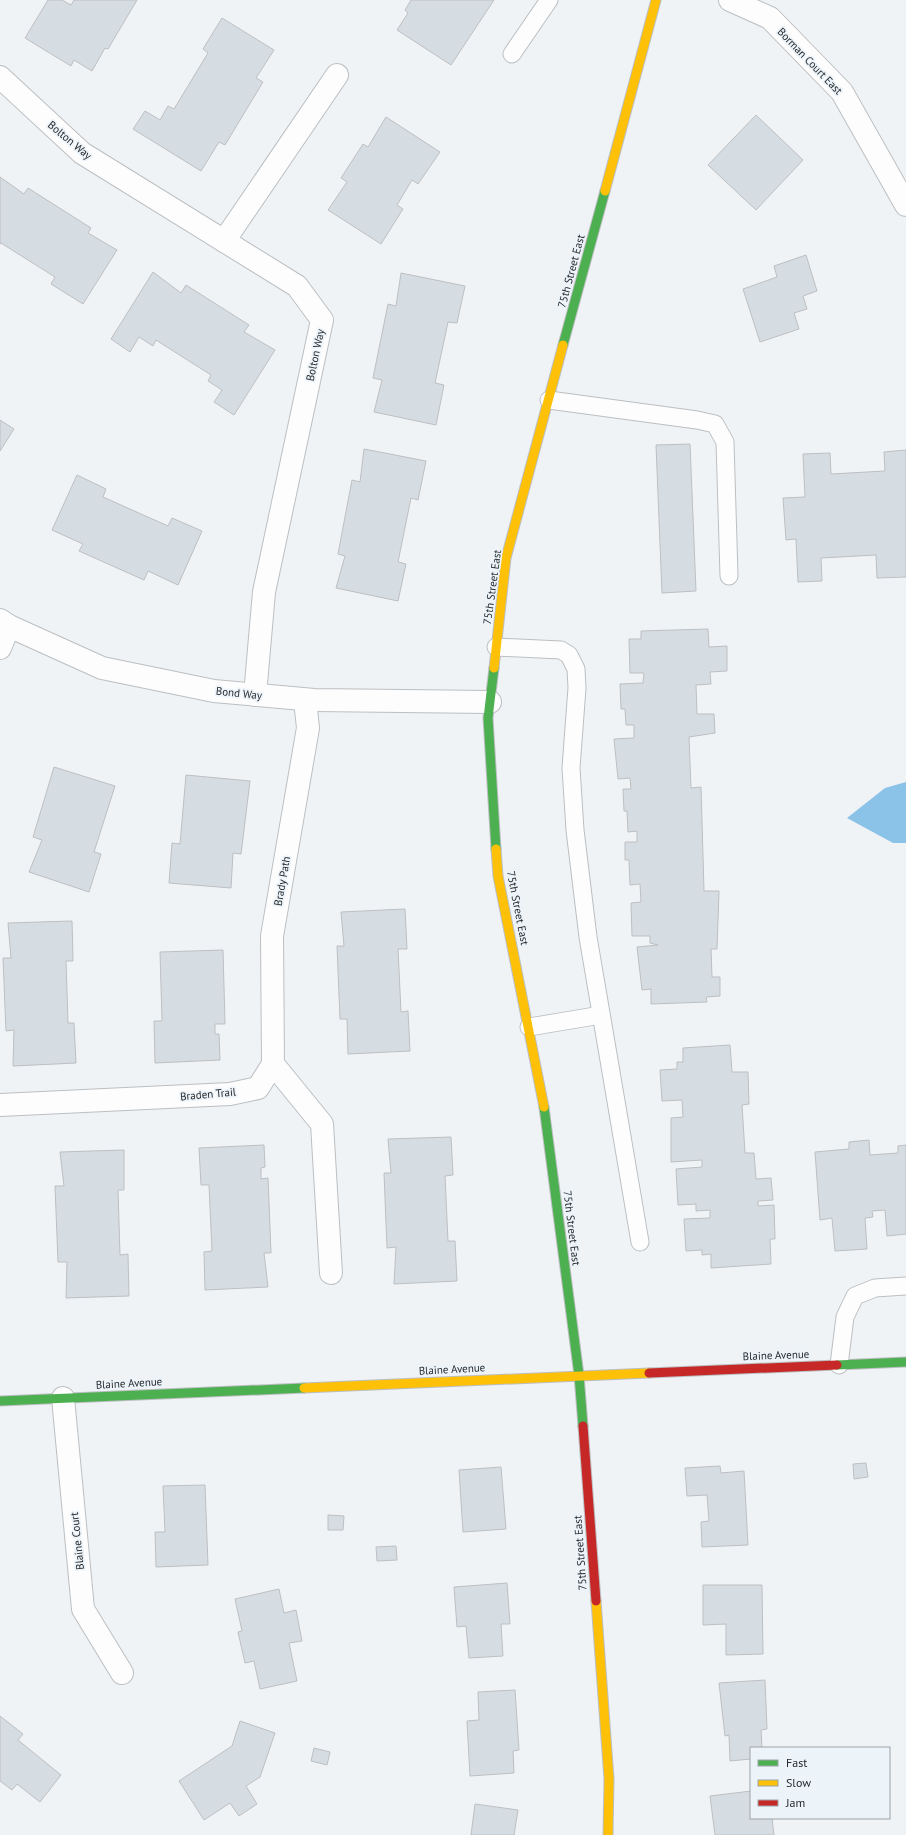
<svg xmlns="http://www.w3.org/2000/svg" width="906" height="1835" viewBox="0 0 906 1835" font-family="'PT Sans',sans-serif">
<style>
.water{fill:#8bc2e8}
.building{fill:#d6dde2;stroke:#bdbfc2}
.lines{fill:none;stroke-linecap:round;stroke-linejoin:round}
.lane-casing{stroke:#bcbfc1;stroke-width:19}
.street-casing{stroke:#bcbfc1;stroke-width:24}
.fast-casing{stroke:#bcbfc1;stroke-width:11}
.slow-casing{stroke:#bcbfc1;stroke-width:11}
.jam-casing{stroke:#bcbfc1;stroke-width:11}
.lane{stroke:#fdfdfe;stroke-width:17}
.street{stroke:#fdfdfe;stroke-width:22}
.fast{stroke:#4caf50;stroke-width:9}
.slow{stroke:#ffc107;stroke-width:9}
.jam{stroke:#c62828;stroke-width:9}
.labels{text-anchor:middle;stroke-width:3.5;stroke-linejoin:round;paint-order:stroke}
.street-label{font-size:11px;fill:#26292b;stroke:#ecf4fa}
</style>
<rect width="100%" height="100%" fill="#f0f3f6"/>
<polygon class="water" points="906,782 906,843 893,843 847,818 885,788"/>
<g class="building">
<polygon points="48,0 62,0 71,5 74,0 137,0 108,49 105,48 92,71 74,60 71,66 25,38"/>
<polygon points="411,0 494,0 451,65 397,30 408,13 405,10"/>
<polygon points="222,18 274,50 256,78 263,82 225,145 219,142 201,171 133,129 145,111 160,120 168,106 174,109 208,53 203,49"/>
<polygon points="756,115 803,160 756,210 708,165"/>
<polygon points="386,117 440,152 418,184 412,180 397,205 403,209 381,244 328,210 347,182 341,178 363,144 368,147"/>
<polygon points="0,177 24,194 28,188 91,228 88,233 117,250 83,304 51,284 55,277 1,243 0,244"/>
<polygon points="806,255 817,291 803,296 807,309 794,313 799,329 760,342 743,289 777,277 774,266"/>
<polygon points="153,272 181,293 186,285 249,325 244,332 275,350 234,415 214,402 222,390 208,381 211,375 156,340 153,346 139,337 130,352 111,339"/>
<polygon points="401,273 465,286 457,323 448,322 435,383 444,385 436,425 374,412 382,380 373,378 388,304 396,306"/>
<polygon points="0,420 14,429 0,451"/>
<polygon points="690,444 696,591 662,593 656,445"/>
<polygon points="364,449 426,461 418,500 411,498 398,562 406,564 398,601 336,588 345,556 338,554 352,480 360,482"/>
<polygon points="906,450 906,577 877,578 876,555 821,558 822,581 798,582 796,539 786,540 783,498 805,497 803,454 830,453 831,474 885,471 884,452"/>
<polygon points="77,475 106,489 103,497 168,526 172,518 202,531 178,585 148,571 144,580 79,551 83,544 52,530"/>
<polygon points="708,629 709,647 727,646 727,671 710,672 711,684 696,685 697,714 714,714 715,733 689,737 691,788 701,787 704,891 719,891 717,949 711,949 712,977 720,977 720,996 706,997 707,1002 651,1004 651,989 642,990 637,947 658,945 650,943 650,936 632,936 631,903 641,902 640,884 630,885 629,860 625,860 625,842 637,842 637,831 628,832 627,811 624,811 623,789 631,789 630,778 618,779 614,739 634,738 634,725 626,725 625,709 621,709 620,684 643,683 644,673 630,673 629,639 641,639 641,631"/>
<polygon points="54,767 115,786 94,852 101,854 89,892 29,872 42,840 33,837"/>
<polygon points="186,775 250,781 241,854 233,853 231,888 169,883 172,843 180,844"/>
<polygon points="405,909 407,949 398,949 401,1012 408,1011 410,1051 348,1054 347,1019 340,1019 337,946 344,946 341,912"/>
<polygon points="72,921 73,961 66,961 68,1023 74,1023 76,1063 13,1066 14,1030 6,1031 3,958 11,958 8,923"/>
<polygon points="223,950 225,1024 215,1024 215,1034 219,1034 220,1060 155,1063 154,1021 162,1021 160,952"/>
<polygon points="730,1045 732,1072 748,1072 749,1104 742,1105 745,1153 754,1153 756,1179 771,1178 773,1200 758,1201 758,1206 774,1205 775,1239 770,1239 771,1264 711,1268 711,1254 702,1255 702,1250 686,1251 684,1219 710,1218 710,1210 696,1211 696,1204 678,1205 676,1169 702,1167 702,1160 671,1162 671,1118 683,1117 682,1100 662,1101 660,1070 677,1069 677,1062 683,1062 683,1048"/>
<polygon points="451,1137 453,1175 445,1176 448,1241 455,1241 457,1281 394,1284 396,1247 387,1248 384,1173 391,1173 388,1139"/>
<polygon points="869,1140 870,1155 898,1153 898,1146 906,1145 906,1234 887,1236 885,1210 872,1211 873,1217 865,1218 867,1249 835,1251 832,1218 820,1220 815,1152 849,1149 849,1142"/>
<polygon points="264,1145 265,1167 261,1168 261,1179 268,1178 271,1253 264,1253 268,1287 205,1290 204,1252 212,1251 209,1185 201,1185 199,1148"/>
<polygon points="124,1150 124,1190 118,1190 120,1255 128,1254 129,1296 66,1298 67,1262 58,1262 55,1186 64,1186 60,1152"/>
<polygon points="866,1463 868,1477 854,1479 853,1464"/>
<polygon points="720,1466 721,1473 744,1471 748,1545 702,1547 701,1522 709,1521 707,1495 687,1496 685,1468"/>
<polygon points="501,1467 506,1529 463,1532 459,1470"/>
<polygon points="205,1485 208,1565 156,1567 155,1532 165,1532 163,1486"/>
<polygon points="328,1515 344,1516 343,1530 328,1530"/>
<polygon points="396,1546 397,1560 377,1561 376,1547"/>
<polygon points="507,1583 510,1624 501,1624 503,1656 469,1658 466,1626 457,1627 454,1587"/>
<polygon points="703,1585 762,1585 763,1654 726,1655 726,1624 703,1625"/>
<polygon points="279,1589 284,1613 296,1610 302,1641 289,1643 297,1681 260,1689 254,1661 245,1663 238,1632 242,1631 235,1599"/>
<polygon points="765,1680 767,1729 761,1730 762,1748 751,1748 751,1759 730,1761 729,1735 725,1736 719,1683"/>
<polygon points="515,1690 519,1750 513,1751 514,1773 470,1776 467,1721 479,1720 478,1692"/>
<polygon points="0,1716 23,1734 18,1740 61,1775 40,1802 17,1784 12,1790 0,1781"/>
<polygon points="240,1721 275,1733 260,1777 246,1786 257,1804 239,1816 230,1803 204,1820 179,1781 232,1746"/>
<polygon points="314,1748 330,1752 327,1765 311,1761"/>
<polygon points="751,1791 751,1818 772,1818 774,1835 715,1835 710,1796"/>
<polygon points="475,1804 518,1810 514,1835 471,1835"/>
</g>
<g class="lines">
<defs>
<g id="lane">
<polyline points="512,54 549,0"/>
<polyline points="549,400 697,420 715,424 725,442 729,576"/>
<polyline points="496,647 561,650 569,655 576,669 577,688 571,768 575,830 588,937 640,1242"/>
<polyline points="529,1027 601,1015"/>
<polyline points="839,1365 845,1317 855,1296 875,1288 906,1286"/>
</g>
<g id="street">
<polyline points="730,0 770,18 842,92 906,205"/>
<polyline points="0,77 82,153 297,286 322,320 264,592 255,695"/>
<polyline points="224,241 337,75"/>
<polyline points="0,620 9,626 102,668 214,691 314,700 490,702"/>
<polyline points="0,648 9,626"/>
<polyline points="273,1064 322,1124 331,1273"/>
<polyline points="0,1105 230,1094 258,1088 273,1064 272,936 308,728 305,700"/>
<polyline points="63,1398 83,1609 122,1673"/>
</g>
<g id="fast">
<polyline points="563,345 605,191"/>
<polyline points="494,668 488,718 496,849"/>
<polyline points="544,1107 579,1375 583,1426"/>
<polyline points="837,1365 906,1362"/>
<polyline points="0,1401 304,1388"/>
</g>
<g id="slow">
<polyline points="605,191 656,0"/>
<polyline points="494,668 506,558 563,345"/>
<polyline points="496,849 498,876 544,1107"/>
<polyline points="304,1388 649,1373"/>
<polyline points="596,1601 609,1779 608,1835"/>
</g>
<g id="jam">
<polyline points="649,1373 837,1365"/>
<polyline points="583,1426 596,1601"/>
</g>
</defs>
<use href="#lane" class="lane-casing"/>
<use href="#street" class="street-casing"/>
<use href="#fast" class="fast-casing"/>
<use href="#slow" class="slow-casing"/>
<use href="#jam" class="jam-casing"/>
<use href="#lane" class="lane"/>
<use href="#street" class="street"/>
<use href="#fast" class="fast"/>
<use href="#slow" class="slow"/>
<use href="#jam" class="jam"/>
</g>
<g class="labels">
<g class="street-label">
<text transform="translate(810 61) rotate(46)" y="4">Borman Court East</text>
<text transform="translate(70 140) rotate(40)" y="4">Bolton Way</text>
<text transform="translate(571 271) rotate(-75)" y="4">75th Street East</text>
<text transform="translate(315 355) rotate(-78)" y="4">Bolton Way</text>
<text transform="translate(492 587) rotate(-82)" y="4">75th Street East</text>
<text transform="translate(239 693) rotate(6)" y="4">Bond Way</text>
<text transform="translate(282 881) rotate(-80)" y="4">Brady Path</text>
<text transform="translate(518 908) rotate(79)" y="4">75th Street East</text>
<text transform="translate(208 1094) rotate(-5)" y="4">Braden Trail</text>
<text transform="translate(572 1228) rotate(83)" y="4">75th Street East</text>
<text transform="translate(776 1355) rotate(-2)" y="4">Blaine Avenue</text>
<text transform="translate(452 1369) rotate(-3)" y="4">Blaine Avenue</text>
<text transform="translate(129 1383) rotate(-3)" y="4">Blaine Avenue</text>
<text transform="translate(77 1541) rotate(-96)" y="4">Blaine Court</text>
<text transform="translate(580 1553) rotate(-94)" y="4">75th Street East</text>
</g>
</g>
<rect x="750" y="1747" width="140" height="72" fill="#ecf4fa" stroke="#9da3a7"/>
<rect x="758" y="1760" width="20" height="6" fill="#4caf50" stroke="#9da3a7"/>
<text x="786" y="1767" font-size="12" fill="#26292b">Fast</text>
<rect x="758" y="1780" width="20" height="6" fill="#ffc107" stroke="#9da3a7"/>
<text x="786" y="1787" font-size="12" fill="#26292b">Slow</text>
<rect x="758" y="1800" width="20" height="6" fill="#c62828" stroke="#9da3a7"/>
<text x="786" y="1807" font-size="12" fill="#26292b">Jam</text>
</svg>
